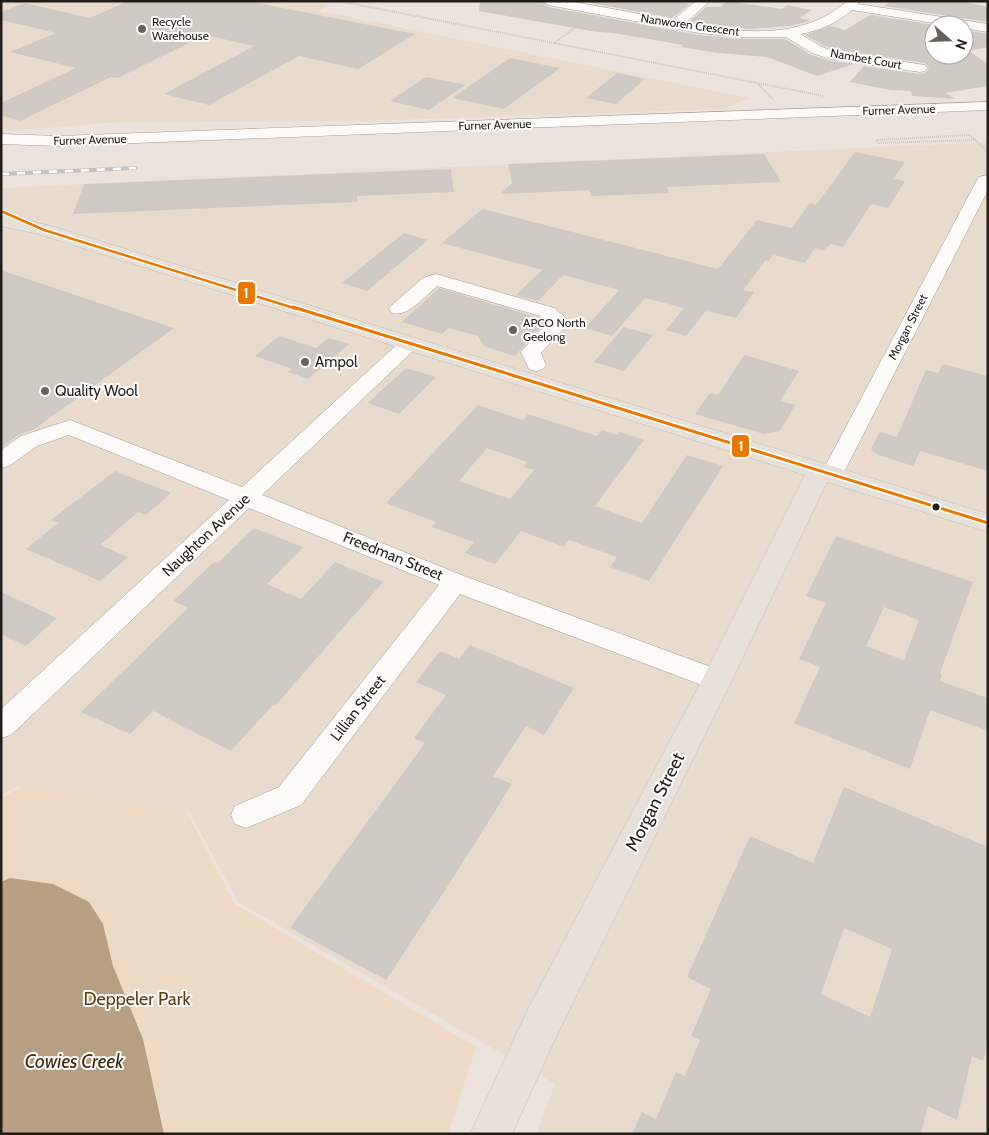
<svg xmlns="http://www.w3.org/2000/svg" width="989" height="1135" viewBox="0 0 989 1135" font-family="Cabin,sans-serif">
<style>
.built{fill:#e9dbcb}
.green{fill:#ecdac5}
.water{fill:#b69f83}
.building{fill:#cfc9c3;fill-rule:evenodd}
.lines{fill:none;stroke-linecap:round;stroke-linejoin:round}
.minor-casing{stroke:#a29d96;stroke-width:1}
.major-casing{stroke:#c3bfbb;stroke-width:1}
.path{stroke:#c8c5c2;stroke-width:2;stroke-dasharray:1 1;stroke-linecap:butt}
.minor{fill:#fcfbfa;fill-rule:evenodd}
.major{fill:#e6e0d9;fill-rule:evenodd}
.rail-casing{stroke:#c4c2c0;stroke-width:4}
.rail{stroke:#fff;stroke-width:2.5;stroke-dasharray:8;stroke-linecap:butt}
.bus-1-far1-casing{stroke:#fff;stroke-width:5}
.bus-1-casing{stroke:#fff;stroke-width:6}
.bus-1-far1{stroke:#e97802;stroke-width:2.5}
.bus-1{stroke:#e97802;stroke-width:3}
.poi-dot{fill:#68625c;stroke:#fff;stroke-width:2}
.bus-dot{fill:#211c17;stroke:#fff;stroke-width:2}
.labels{text-anchor:middle;stroke-width:4;stroke-linejoin:round;paint-order:stroke}
.far-poi-label{font-size:12px;fill:#211c17;stroke:#fff;text-anchor:start}
.far-street-label{font-size:12px;fill:#211c17;stroke:#fff}
.poi-label{font-size:15px;fill:#211c17;stroke:#fff;text-anchor:start}
.street-label{font-size:15px;fill:#211c17;stroke:#fff}
.near-street-label{font-size:18px;fill:#211c17;stroke:#fff}
.near-park-label{font-size:18px;fill:#5c3d0d;stroke:#fff}
.near-water-label{font-size:19px;font-style:italic;fill:#3f2908;stroke:#fff}
.line-badge{stroke:#fff;stroke-width:2}
.badge-label{font-size:14px;text-anchor:middle;font-weight:bold;fill:#fff}
</style>
<rect width="100%" height="100%" fill="#ebe3db"/>
<g class="built">
<polygon points="1,1 311,1 329,5 319,11 749,98 723,109 365,121 105,123 12,131 1,129"/>
<polygon points="988,142 988,1134 536,1134 555,1084 238,902 189,812 20,786 1,795 1,188"/>
</g>
<polygon class="green" points="25,785 187,812 235,904 476,1047 448,1134 1,1134 1,798"/>
<polygon class="water" points="10,878 53,884 89,902 103,924 113,966 143,1039 164,1134 1,1134 1,882"/>
<g class="building">
<polygon points="128,1 248,1 415,34 358,69 299,56 209,105 164,94 254,46 205,35 118,78 111,77 20,121 1,115 1,103 76,68 10,52 56,33 1,20 1,12 24,3 90,18"/>
<polygon points="480,1 540,1 548,7 699,35 739,39 785,39 811,55 830,61 854,64 817,76 767,57 718,53 681,47 683,45 614,33 597,32 479,11"/>
<polygon points="581,1 675,1 690,4 672,18"/>
<polygon points="727,1 782,9 787,5 812,10 800,18 811,21 790,26 748,29 689,22 706,7 720,7"/>
<polygon points="891,1 960,1 988,7 988,22 884,6"/>
<polygon points="870,15 934,25 934,55 964,55 964,30 988,34 988,47 969,51 988,64 988,86 945,93 955,99 912,96 911,91 890,90 850,82 864,66 920,74 925,73 929,69 925,63 837,50 823,45 805,35 831,26 845,30"/>
<polygon points="510,58 560,68 504,109 452,98"/>
<polygon points="617,73 645,79 616,104 586,98"/>
<polygon points="426,77 465,85 429,110 390,101"/>
<polygon points="855,152 905,162 893,179 905,181 888,208 871,204 843,247 830,244 825,251 815,248 805,263 773,255 769,261 766,260 743,290 754,292 736,318 706,311 686,336 666,330 684,308 645,298 612,336 585,328 619,290 563,275 538,301 516,295 542,270 442,243 482,209 718,269 757,220 792,228 810,203 816,205"/>
<polygon points="764,154 781,182 667,187 669,193 591,196 589,190 500,194 512,183 508,164"/>
<polygon points="451,169 454,192 357,196 357,202 73,214 84,184"/>
<polygon points="404,233 428,240 367,291 342,283"/>
<polygon points="1,270 174,328 33,430 20,434 1,448"/>
<polygon points="439,288 539,318 544,321 543,324 515,356 484,346 478,336 448,328 442,334 402,322"/>
<polygon points="624,327 653,335 624,371 594,362"/>
<polygon points="279,336 316,348 329,338 349,344 308,379 288,372 292,369 255,356"/>
<polygon points="744,355 799,371 780,401 795,405 780,431 764,434 695,414 710,393 718,395"/>
<polygon points="943,364 988,376 988,471 920,451 913,466 878,455 871,449 880,432 897,437 926,370 938,373"/>
<polygon points="406,368 436,377 399,414 368,403"/>
<path d="M478,405L523,420L528,414L597,436L602,430L617,435L620,432L644,440L595,506L642,523L687,455L723,466L649,581L610,567L617,557L569,540L564,547L521,531L495,564L465,553L474,542L432,527L436,522L386,503ZM487,448L527,462L523,467L534,470L510,499L459,481Z"/>
<polygon points="115,471 171,493 146,515 138,512 100,545 128,557 100,581 26,549 58,523 51,520"/>
<polygon points="254,528 303,547 267,584 301,599 335,562 383,582 275,706 273,705 231,751 153,711 130,734 81,712 188,608 173,601 214,562 218,563"/>
<path d="M836,536L973,582L940,673L942,674L940,681L988,698V731L930,710L910,769L794,723L820,667L799,659L826,603L806,596ZM884,607L919,620L904,660L866,646Z"/>
<polygon points="1,592 57,618 26,646 1,634"/>
<polygon points="470,645 574,688 544,735 526,726 493,776 512,784 453,878 386,980 290,928 425,743 414,738 446,695 416,682 440,651 459,659"/>
<path d="M844,787L988,847V1043L983,1061L972,1056L957,1120L928,1106L921,1134H632L642,1112L656,1119L676,1072L685,1076L700,1040L691,1036L711,989L687,977L750,836L813,863ZM844,928L892,949L870,1017L821,994Z"/>
</g>
<g class="lines">
<defs>
<g id="minor">
<path d="M542,1H569L673,20L696,1H710L685,23C739,33 803,41 847,1H860L858,4L988,24V32L964,28V25H946L852,10C837,23 819,31 800,34L822,47L837,52L925,65L927,68L925,71L920,72L830,59L812,53L786,37H739L699,33L548,5Z"/>
<polygon points="988,102 988,110 59,146 1,144 1,134 59,136"/>
<polygon points="988,175 988,190 843,474 840,479 832,481 824,479 821,474 977,180 979,177"/>
<path d="M436,274L554,308L566,318L565,326L562,330L541,353L546,365L543,369L536,371L529,369L521,352L545,325L546,320L540,316L437,286C424,297 409,317 392,313L389,309L392,305L423,278Z"/>
<polygon points="410,337 417,339 420,343 417,347 262,495 464,576 727,673 731,680 727,687 717,691 707,687 460,594 301,805 246,828 235,824 231,815 235,806 279,787 439,585 249,508 11,735 1,738 1,709 229,500 69,435 37,446 9,466 1,468 1,450 21,436 70,420 242,487 403,339"/>
</g>
<polygon id="major" points="1,214 51,226 988,514 988,532 827,482 732,680 556,1037 512,1134 470,1134 528,1009 702,680 805,475 38,234 1,226"/>
</defs>
<use href="#minor" class="minor-casing"/>
<use href="#major" class="major-casing"/>
<g class="path">
<polyline points="339,1 824,96"/>
<polyline points="554,43 583,22"/>
<polyline points="758,84 773,99"/>
<polygon points="970,135 975,140 878,143 876,140"/>
<polyline points="975,140 988,152"/>
</g>
<use href="#minor" class="minor"/>
<use href="#major" class="major"/>
<defs>
<polyline id="rail" points="1,174 136,168"/>
</defs>
<use href="#rail" class="rail-casing"/>
<use href="#rail" class="rail"/>
<defs>
<polyline id="bus-1-far1" points="1,211 44,230 297,309"/>
<polyline id="bus-1" points="293,307 988,523"/>
</defs>
<use href="#bus-1-far1" class="bus-1-far1-casing"/>
<use href="#bus-1" class="bus-1-casing"/>
<use href="#bus-1-far1" class="bus-1-far1"/>
<use href="#bus-1" class="bus-1"/>
</g>
<g class="poi-dot">
<circle cx="142" cy="29" r="5"/>
<circle cx="513" cy="330" r="5"/>
<circle cx="305" cy="362" r="5"/>
<circle cx="45" cy="391" r="5"/>
</g>
<circle class="bus-dot" cx="936" cy="507" r="4.5"/>
<g class="labels">
<g class="far-poi-label">
<text x="152" y="26">Recycle<tspan x="152" dy="14">Warehouse</tspan></text>
<text x="523" y="327">APCO North<tspan x="523" dy="14">Geelong</tspan></text>
</g>
<g class="far-street-label">
<text transform="translate(690 25) rotate(8)" y="4">Nanworen Crescent</text>
<text transform="translate(866 59) rotate(10)" y="4">Nambet Court</text>
<text transform="translate(899 110) rotate(-2)" y="4">Furner Avenue</text>
<text transform="translate(495 125) rotate(-2)" y="4">Furner Avenue</text>
<text transform="translate(90 140) rotate(-2)" y="4">Furner Avenue</text>
<text transform="translate(908 327) rotate(-63)" y="4">Morgan Street</text>
</g>
<g class="poi-label">
<text x="315" y="367">Ampol</text>
<text x="55" y="396">Quality Wool</text>
</g>
<g class="street-label">
<text transform="translate(206 535) rotate(-43)" y="5">Naughton Avenue</text>
<text transform="translate(393 556) rotate(22)" y="5">Freedman Street</text>
<text transform="translate(358 708) rotate(-52)" y="5">Lillian Street</text>
</g>
<g class="near-street-label">
<text transform="translate(655 802) rotate(-63)" y="6">Morgan Street</text>
</g>
<g class="near-park-label">
<text x="137" y="1005">Deppeler Park</text>
</g>
<g class="near-water-label">
<text x="74" y="1068">Cowies Creek</text>
</g>
</g>
<g class="line-badge">
<rect x="237" y="281" width="19" height="24" rx="5" fill="#e97802"/>
<rect x="731" y="434" width="19" height="24" rx="5" fill="#e97802"/>
</g>
<g class="badge-label">
<text x="246" y="298">1</text>
<text x="741" y="451">1</text>
</g>
<rect width="989" height="1135" fill="none" stroke="#211c17" stroke-width="5"/>
<g transform="translate(949 40) rotate(110)"><circle r="24" fill="#ffffff" stroke="#a6a4a2"/>
<path d="M0-4L9 19L0 12L-9 19Z" fill="#68625c"/>
<text y="-8" font-size="14" font-weight="bold" text-anchor="middle" fill="#211c17">N</text>
</g>
</svg>
